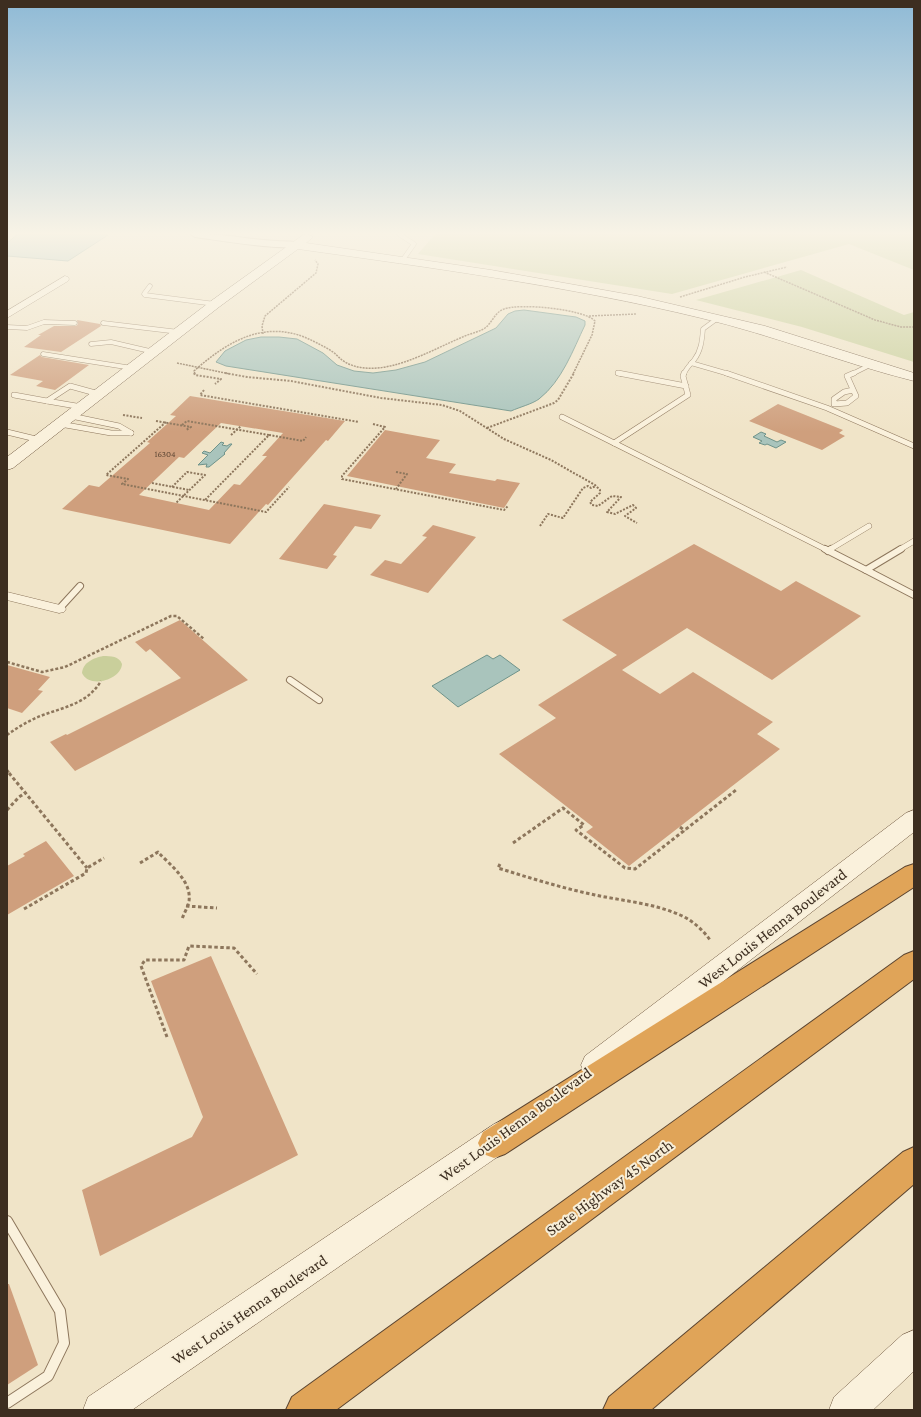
<svg xmlns="http://www.w3.org/2000/svg" width="921" height="1417" viewBox="0 0 921 1417" font-family="'Crimson Pro',serif">
<style>
.green{fill:#c9cf9b}
.water{fill:#a9c4bc;stroke:#6f938a}
.building{fill:#cf9f7d;fill-rule:evenodd}
.lines{fill:none;stroke-linecap:round;stroke-linejoin:round}
.service-far3-casing{stroke:#8d765c;stroke-width:5}
.service-far2-casing{stroke:#8d765c;stroke-width:6}
.service-far1-casing{stroke:#8d765c;stroke-width:8}
.service-casing{stroke:#8d765c;stroke-width:12}
.minor-casing{stroke:#8d765c;stroke-width:1}
.tertiary-casing{stroke:#8d765c;stroke-width:2}
.secondary-casing{stroke:#6f573f;stroke-width:1}
.motorway-casing{stroke:#5b4430;stroke-width:2}
.path-far3{stroke:#8d765c;stroke-width:1.5;stroke-dasharray:2 1;stroke-linecap:butt}
.path-far2{stroke:#8d765c;stroke-width:2;stroke-dasharray:2 1.5;stroke-linecap:butt}
.path-far1{stroke:#8d765c;stroke-width:2.5;stroke-dasharray:3 2;stroke-linecap:butt}
.path{stroke:#8d765c;stroke-width:3;stroke-dasharray:3.5 2.5;stroke-linecap:butt}
.service-far3{stroke:#faf1dc;stroke-width:4}
.service-far2{stroke:#faf1dc;stroke-width:5}
.service-far1{stroke:#faf1dc;stroke-width:6}
.service{stroke:#faf1dc;stroke-width:10}
.minor{fill:#faf1dc;fill-rule:evenodd}
.tertiary{fill:#faf1dc;fill-rule:evenodd}
.secondary{fill:#faf1dc;fill-rule:evenodd}
.motorway{fill:#e0a458;fill-rule:evenodd}
.labels{text-anchor:middle;stroke-width:4;stroke-linejoin:round;paint-order:stroke}
.far-number-label{font-size:9px;fill:#624a37}
.near-street-label{font-size:16px;fill:#3d2e20;stroke:#f7eed8}
</style>
<rect width="100%" height="100%" fill="#f0e4c8"/>
<g class="green">
<polygon points="435,234 914,234 914,270 849,244 672,294 418,254"/>
<polygon points="801,270 904,315 914,312 914,362 802,327 696,300"/>
<path d="M103,656C111,656 119,656 122,664C121,680 89,689 82,673C83,662 94,658 103,656Z"/>
</g>
<g class="water">
<polygon points="18,234 101,234 108,235 68,261 7,256 7,243"/>
<path d="M524,310L576,317L585,321V325C573,350 562,381 539,399C532,404 520,407 511,411L226,366L216,362L225,351L246,340L261,337H279L297,339L323,353L337,365L354,371L373,373L396,370L425,362L496,328L508,314L515,311Z"/>
<polygon points="761,432 766,434 764,436 777,442 781,440 786,442 776,448 767,444 765,445 759,443 762,441 753,437"/>
<polygon points="221,442 224,443 222,445 227,446 230,444 232,444 224,453 225,454 209,467 206,467 207,464 198,465 208,455 202,453 204,451 210,453"/>
<polygon points="487,655 493,659 500,655 520,670 458,707 432,686"/>
</g>
<g class="building">
<polygon points="77,320 100,324 101,326 61,352 24,347 41,335 38,335 54,326 76,326 78,324"/>
<polygon points="40,355 42,357 89,365 55,390 36,386 43,381 10,375"/>
<path d="M190,396L345,421L328,441L326,440L268,505L266,504L230,544L62,509L89,485L99,487L150,443L147,442L176,416L170,415ZM221,423L283,433L262,456H267L240,485L234,484L209,510L139,495L179,457L184,458Z"/>
<polygon points="778,404 843,430 839,433 845,436 822,450 749,421"/>
<polygon points="385,430 440,440 426,458 456,464 449,473 495,481 497,479 520,483 504,508 347,476"/>
<polygon points="324,504 381,515 371,529 355,526 333,555 337,556 327,569 279,559"/>
<polygon points="433,525 476,537 428,593 370,575 385,560 401,564 427,537 422,536"/>
<polygon points="694,544 781,591 796,581 861,616 772,680 687,628 622,670 660,694 693,672 773,722 757,734 780,749 629,866 586,832 593,827 499,754 556,718 538,705 617,655 562,620"/>
<polygon points="180,620 248,680 75,771 50,742 66,734 67,735 181,678 150,649 146,652 135,642"/>
<polygon points="7,665 50,677 38,690 43,691 22,713 7,708"/>
<polygon points="46,841 74,876 7,915 7,866 25,856 23,854"/>
<polygon points="211,956 298,1155 100,1256 82,1190 192,1137 203,1117 151,981"/>
<polygon points="7,1284 9,1284 38,1365 7,1385"/>
</g>
<g class="lines">
<defs>
<g id="service-far3">
<polyline points="399,234 414,244 402,261"/>
<polyline points="150,286 144,294 145,295 215,304"/>
<polyline points="103,323 179,332"/>
<polyline points="7,327 27,328 44,322 75,323"/>
<polyline points="91,344 111,342 154,352"/>
<polyline points="43,354 132,368"/>
<polyline points="691,363 729,374"/>
<polyline points="618,373 621,374"/>
<path d="M684,374C686,368 690,365 694,360C701,351 702,341 703,329L718,318"/>
<polyline points="852,374 870,365"/>
</g>
<g id="service-far2">
<polyline points="618,373 686,386"/>
<polyline points="684,373 683,376 688,395 614,443 827,550"/>
<polyline points="726,373 827,408 914,446"/>
<polyline points="853,390 844,392 834,399 834,404 847,403 856,396 847,376 854,373"/>
<polyline points="14,395 47,401"/>
<polyline points="82,407 47,401 70,386 99,394"/>
<polyline points="71,416 119,426 131,433"/>
<polyline points="562,417 614,443"/>
<polyline points="60,424 111,433 131,433"/>
<polyline points="7,432 40,440"/>
<polyline points="829,550 869,526"/>
<polyline points="899,550 914,541"/>
</g>
<g id="service-far1">
<polyline points="825,549 866,570 901,549"/>
<polyline points="828,551 831,549"/>
<polyline points="866,570 914,595"/>
<polyline points="59,609 80,586"/>
<polyline points="290,680 319,700"/>
</g>
<polyline id="service" points="7,1221 60,1311 64,1343 48,1376 7,1403"/>
<g id="minor">
<polygon points="65,276 68,277 69,279 68,281 7,318 7,311"/>
<polygon points="7,592 64,606 66,609 64,612 59,613 7,600"/>
</g>
<path id="tertiary" d="M190,234C219,232 248,240 277,241C284,242 296,240 301,245C293,253 211,239 195,237Z"/>
<g id="secondary">
<path d="M307,234L313,237L306,243L491,270L637,296L765,326L914,373V381C842,363 773,335 701,318C569,286 433,268 298,249L219,307L13,468L7,470V457L211,301L303,235Z"/>
<polygon points="914,810 914,832 605,1074 595,1078 585,1074 581,1065 585,1056 906,813"/>
<polygon points="505,1119 516,1124 520,1134 516,1144 132,1410 83,1410 88,1397 494,1124"/>
<polygon points="914,1330 914,1371 873,1410 829,1410 834,1397 902,1335"/>
</g>
<g id="motorway">
<polygon points="914,864 914,887 505,1154 494,1158 483,1154 478,1143 483,1132 905,867"/>
<polygon points="914,951 914,979 336,1410 286,1410 292,1397 904,955"/>
<polygon points="914,1147 914,1184 651,1410 603,1410 609,1397 903,1152"/>
</g>
</defs>
<use href="#service-far3" class="service-far3-casing"/>
<use href="#service-far2" class="service-far2-casing"/>
<use href="#service-far1" class="service-far1-casing"/>
<use href="#service" class="service-casing"/>
<use href="#minor" class="minor-casing"/>
<use href="#tertiary" class="tertiary-casing"/>
<use href="#secondary" class="secondary-casing"/>
<use href="#motorway" class="motorway-casing"/>
<g class="path-far3">
<polyline points="764,272 875,320 901,327 914,327"/>
<polyline points="680,297 745,277 787,267"/>
<polyline points="589,316 636,314"/>
<polyline points="263,334 262,326 265,316 316,273 318,264 315,260"/>
<polyline points="177,363 230,374"/>
<path d="M195,374L194,371C229,340 268,317 315,342C321,345 327,348 333,352C337,355 340,359 345,362C360,371 381,369 398,364C422,357 443,345 465,336C472,333 479,332 485,328C492,323 495,312 504,309C520,303 584,309 595,321L592,335L573,374"/>
</g>
<g class="path-far2">
<polyline points="194,373 195,375 221,379 215,384"/>
<polyline points="225,373 247,377 291,381 381,398 442,405 460,411 504,439 551,460 595,485 600,490 600,493 590,502 592,505 598,506 612,496 621,497 607,512 615,514 633,505 636,508 625,516 637,523"/>
<polyline points="204,390 200,395 359,422"/>
<polyline points="123,415 142,418"/>
<polyline points="156,421 191,427 186,430"/>
<polyline points="166,422 106,475 128,479 122,484 266,512 289,487"/>
<polyline points="373,424 385,427 342,476 342,479 504,510 508,506"/>
<polyline points="182,425 187,421 269,435 205,500"/>
<polyline points="487,428 554,403 558,400 574,373"/>
<polyline points="231,435 241,426"/>
<polyline points="269,435 303,441 306,437"/>
<polyline points="396,472 407,474 396,489"/>
<polyline points="152,483 189,490"/>
<polyline points="172,487 187,472 205,475 176,503"/>
<polyline points="540,526 548,514 563,518 583,488 588,486 591,488 596,486"/>
</g>
<g class="path-far1">
<polyline points="7,662 42,672 65,667 171,616 177,616 204,639"/>
<path d="M7,735C18,727 30,720 43,715C65,707 88,703 101,681"/>
<polyline points="7,770 10,774"/>
</g>
<g class="path">
<polyline points="9,773 87,868"/>
<polyline points="7,810 19,797 25,793"/>
<polyline points="680,827 685,831"/>
<polyline points="513,843 563,808 584,825 576,830 625,868 635,869 736,790"/>
<path d="M140,863L158,852C170,865 192,881 189,901C188,907 184,913 182,919"/>
<path d="M500,864L498,868C530,878 562,888 595,895C623,901 653,903 680,915C692,920 703,930 710,940"/>
<polyline points="186,906 217,908"/>
<polyline points="24,909 86,873 87,868 104,858"/>
<polyline points="167,1037 141,966 145,960 184,960 189,946 234,948 257,974"/>
</g>
<use href="#service-far3" class="service-far3"/>
<use href="#service-far2" class="service-far2"/>
<use href="#service-far1" class="service-far1"/>
<use href="#service" class="service"/>
<use href="#minor" class="minor"/>
<use href="#tertiary" class="tertiary"/>
<use href="#secondary" class="secondary"/>
<use href="#motorway" class="motorway"/>
</g>
<linearGradient id="sky" x2="0" y2="1"><stop stop-color="#8fbad6"/><stop offset="0.54" stop-color="#f8f3e6"/><stop offset="1" stop-color="#f8f3e6" stop-opacity="0"/></linearGradient>
<rect width="921" height="432" fill="url(#sky)"/>
<g class="labels">
<g class="far-number-label">
<text x="165" y="457">16304</text>
</g>
<g class="near-street-label">
<text transform="translate(772 928) rotate(-38)" y="6">West Louis Henna Boulevard</text>
<text transform="translate(515 1124) rotate(-36)" y="6">West Louis Henna Boulevard</text>
<text transform="translate(609 1187) rotate(-36)" y="6">State Highway 45 North</text>
<text transform="translate(249 1309) rotate(-34)" y="6">West Louis Henna Boulevard</text>
</g>
</g>
<rect width="921" height="1417" fill="none" stroke="#3d2e20" stroke-width="16"/>
</svg>
